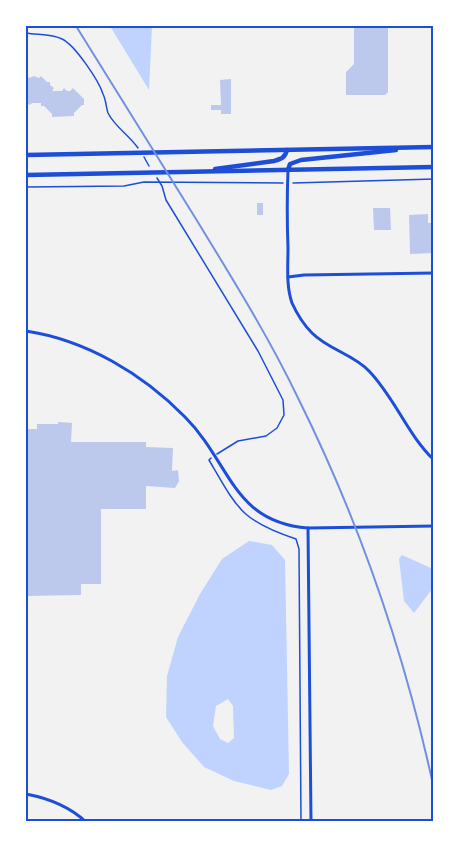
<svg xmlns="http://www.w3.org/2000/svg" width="459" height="847" viewBox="0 0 459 847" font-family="Barlow,sans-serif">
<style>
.water{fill:#bfd3fe;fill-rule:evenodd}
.building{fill:#bdc9ec}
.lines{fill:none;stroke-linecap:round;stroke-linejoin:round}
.path{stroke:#1d4ed8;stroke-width:1.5}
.minor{stroke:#1d4ed8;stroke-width:3}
.tertiary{stroke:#1d4ed8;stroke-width:3}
.trunk{stroke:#1d4ed8;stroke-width:4.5}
.rail{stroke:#7290e2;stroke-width:2}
.neatline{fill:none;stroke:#1d4ed8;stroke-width:2}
</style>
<rect width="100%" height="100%" fill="#f2f2f2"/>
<g class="water">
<polygon points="110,26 152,26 149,90"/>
<path d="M249,541L272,545L285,560L289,774L282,786L271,790L234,781L204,767L182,742L166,717L167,676L178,637L200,594L222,559ZM228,699L233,706L234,738L228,743L220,739L213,726L216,706Z"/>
<polygon points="402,555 433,569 433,588 414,613 404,601 399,559"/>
</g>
<g class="building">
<polygon points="354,26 388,26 388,92 385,95 346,95 346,72 354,64"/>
<polygon points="27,76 29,78 34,76 39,78 41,76 47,82 50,82 50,85 54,88 52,91 62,91 64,88 67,91 70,91 73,88 84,99 84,105 82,105 74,113 74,116 52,117 52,114 44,106 41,106 41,103 32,103 30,105 26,103 26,78"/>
<polygon points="231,79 231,114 221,114 221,110 211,110 211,105 221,105 220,80"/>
<rect x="257" y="203" width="6" height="12"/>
<polygon points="373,208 390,208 391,230 374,230"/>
<polygon points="428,214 428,223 434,223 434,253 410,254 409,215"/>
<polygon points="58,422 72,423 71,442 146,442 146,447 173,448 172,471 178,470 179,481 175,488 146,486 146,509 101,509 101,584 81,584 81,595 26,596 26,429 37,429 37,424 58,424"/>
</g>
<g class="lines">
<g class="path">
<path d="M26,33C37,35 52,34 62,39C75,45 99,81 103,94C106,100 106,107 108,113C115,127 129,135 138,148"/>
<polyline points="144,157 149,166"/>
<polyline points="157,178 162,186 166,200 258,351 283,400 284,415 277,428 266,436 238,441 217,454"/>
<polyline points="293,183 434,179"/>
<polyline points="26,187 124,186 144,182 283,183"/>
<path d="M211,458L209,460C237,508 241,521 296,539L299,549L301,822"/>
</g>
<g class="minor">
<path d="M288,170C287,196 287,222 288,248C288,266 286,286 292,303C297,314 304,325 312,333C329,350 353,354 369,371C395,398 407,434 434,460"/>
<polyline points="288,277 304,275 434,273"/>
</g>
<g class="tertiary">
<path d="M26,331C86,340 143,374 185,417C231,463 232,522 308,528L311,822"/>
<polyline points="308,528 434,526"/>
<path d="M26,794C47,798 69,806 86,822"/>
</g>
<g class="trunk">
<polyline points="26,155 434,147"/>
<path d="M215,169L274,161C281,159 285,158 287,150"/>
<polyline points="288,170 290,164 301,160 396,150"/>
<polyline points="26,175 434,167"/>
</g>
<path class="rail" d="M76,26C116,90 156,154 196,219C232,278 269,337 299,400C360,523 405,655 434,789"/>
</g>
<rect width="459" height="847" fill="none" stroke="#ffffff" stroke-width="54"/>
<rect x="27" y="27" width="405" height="793" class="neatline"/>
</svg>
